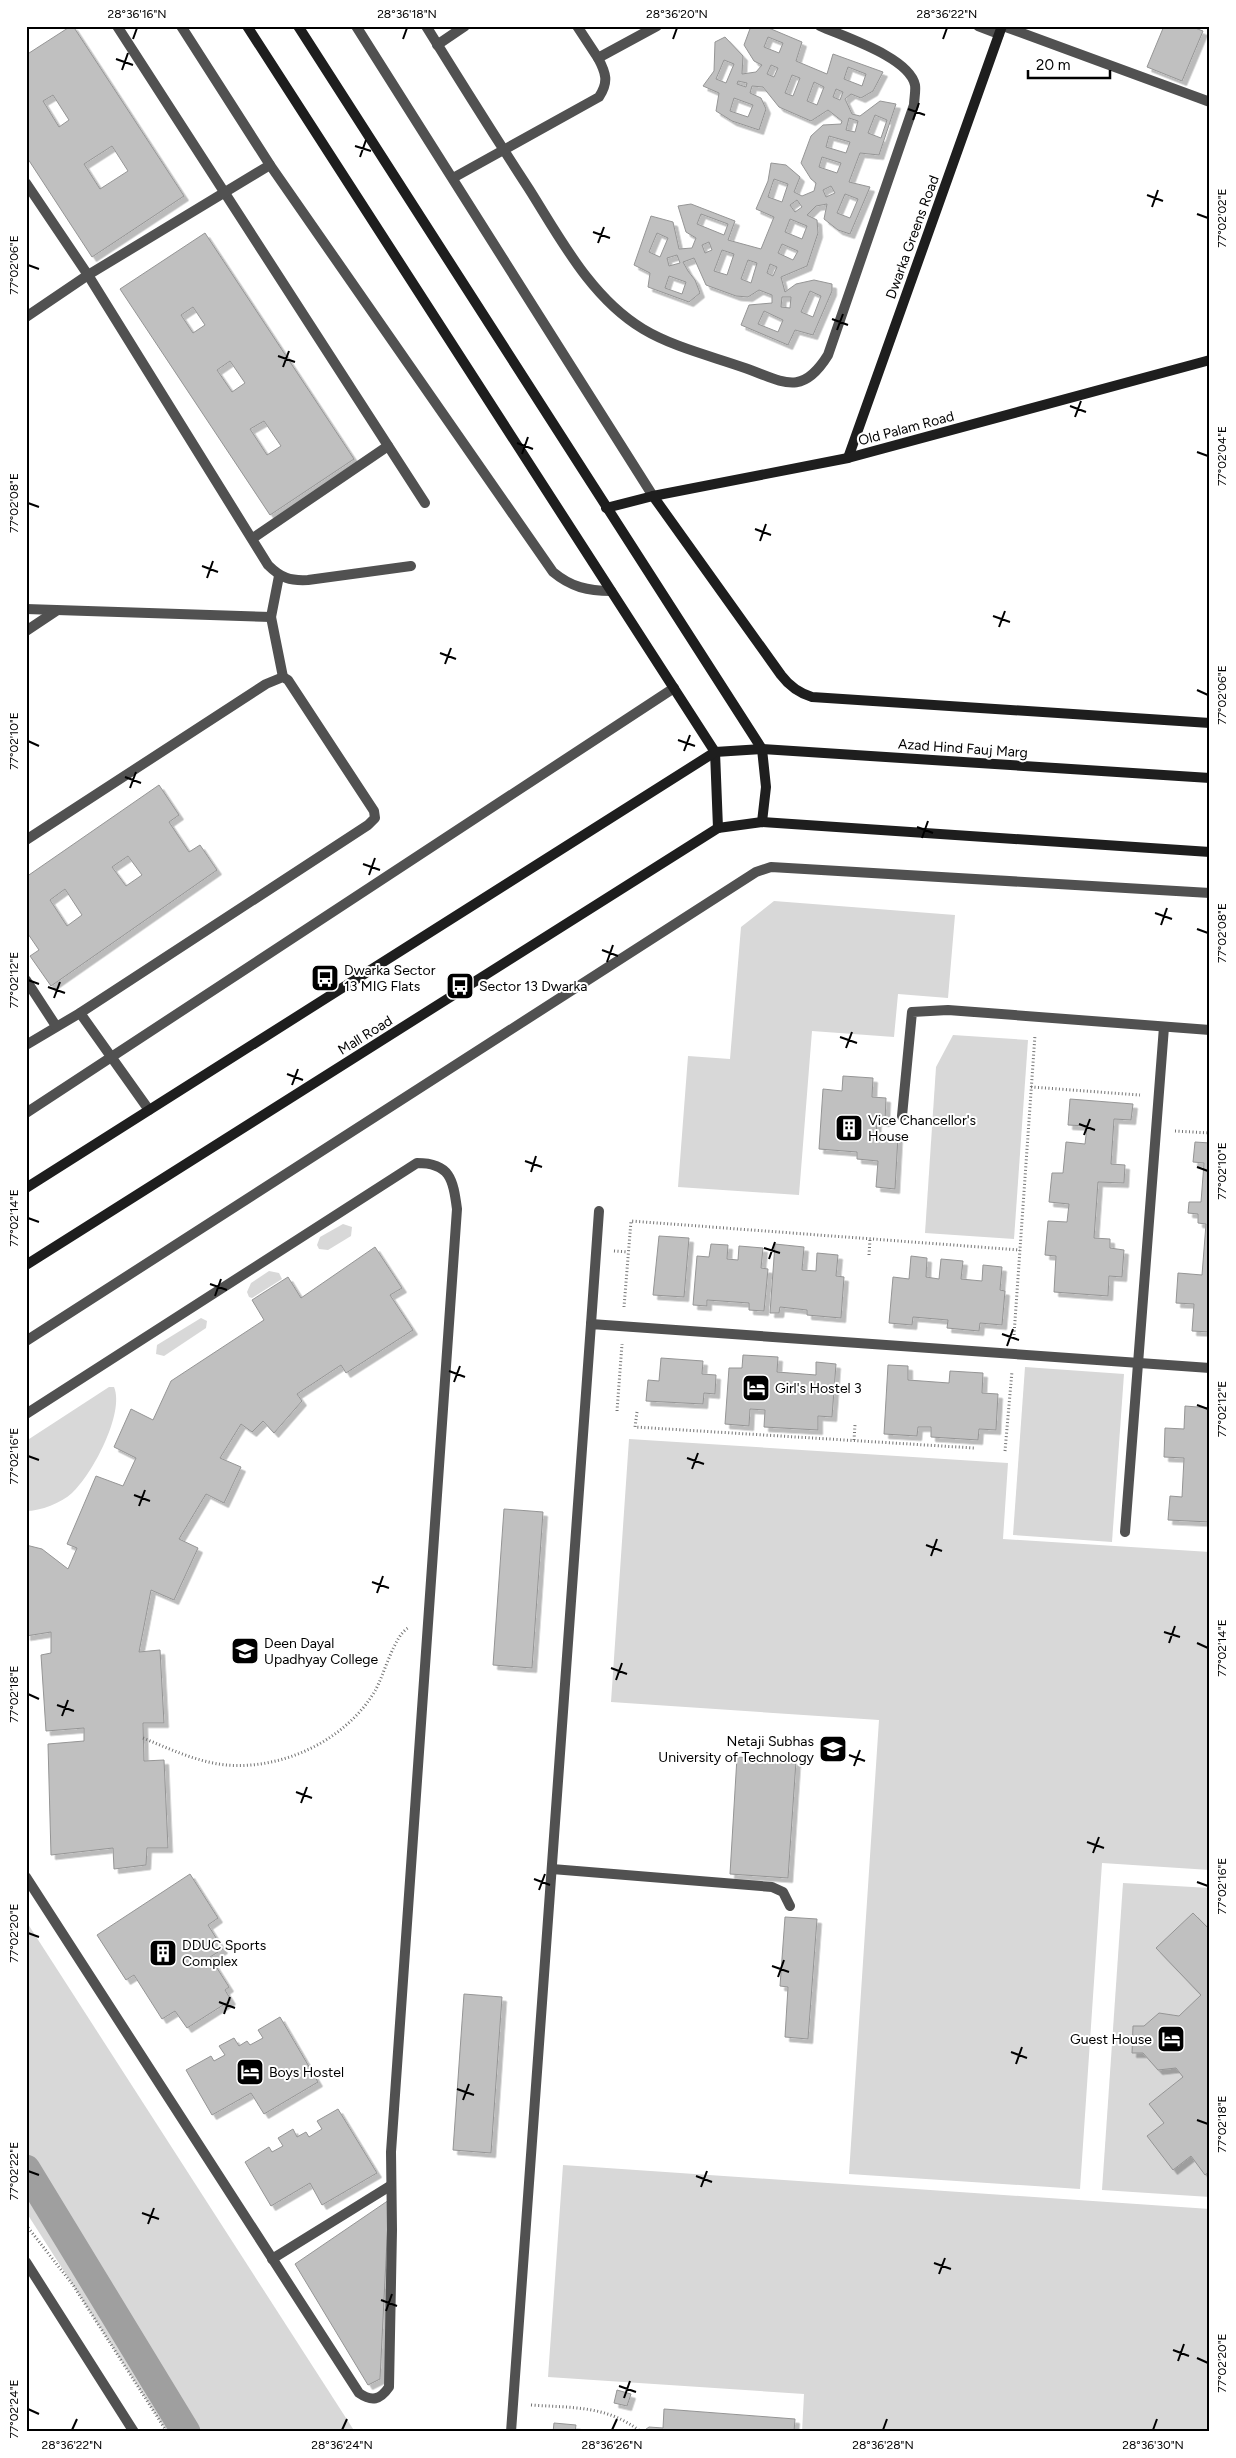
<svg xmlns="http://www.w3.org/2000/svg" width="1236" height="2458" viewBox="0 0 1236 2458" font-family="Figtree,sans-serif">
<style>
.green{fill:#d8d8d8}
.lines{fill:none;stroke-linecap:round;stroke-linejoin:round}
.canal{stroke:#9f9f9f;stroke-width:29}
.building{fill:#c0c0c0;stroke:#959595;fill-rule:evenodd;filter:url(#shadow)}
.path{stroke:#737373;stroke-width:3;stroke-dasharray:1 2.5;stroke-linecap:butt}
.lane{stroke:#515151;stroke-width:10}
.street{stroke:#515151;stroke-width:10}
.secondary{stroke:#1e1e1e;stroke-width:10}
.ticks{fill:none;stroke:#000;stroke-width:2}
.labels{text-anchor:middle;stroke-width:4;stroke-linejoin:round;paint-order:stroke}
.street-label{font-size:14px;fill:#000;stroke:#fff}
.poi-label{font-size:14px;fill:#000;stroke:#fff;text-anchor:start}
.neatline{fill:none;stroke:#000;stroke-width:2}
.ticks-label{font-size:12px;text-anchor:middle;fill:#000}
</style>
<defs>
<filter id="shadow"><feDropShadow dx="4.5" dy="4.5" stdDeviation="0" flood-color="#0004"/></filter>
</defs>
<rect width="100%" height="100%" fill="#fff"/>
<g class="green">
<polygon points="774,901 955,915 948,998 898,994 894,1037 812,1031 799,1195 678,1187 688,1056 730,1059 741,927"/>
<polygon points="953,1035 1028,1040 1014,1239 925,1233 936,1067"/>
<polygon points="343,1224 352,1227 351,1236 328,1250 319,1249 317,1245 320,1237"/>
<polygon points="269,1271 279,1273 282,1279 252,1298 249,1297 247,1292 251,1283"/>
<polygon points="201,1318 207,1321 206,1328 164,1356 156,1354 157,1345"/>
<polygon points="1025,1367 1124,1374 1112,1542 1013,1535"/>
<path d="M109,1387H114C125,1413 92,1475 72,1493C61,1503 41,1511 26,1511V1441Z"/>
<polygon points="629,1439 1008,1463 1003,1539 1210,1552 1210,1870 1102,1863 1080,2189 849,2174 879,1720 611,1702"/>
<polygon points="1123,1883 1210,1888 1210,2197 1102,2190"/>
<polygon points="26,1921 355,2432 167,2432 26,2212"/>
<polygon points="563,2165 1210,2209 1210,2432 802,2432 804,2394 548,2377"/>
</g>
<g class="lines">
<polyline class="canal" points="26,2169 186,2432"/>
</g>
<g class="building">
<path d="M71,26H73L184,196L92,257L26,156V55ZM53,95L69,120L59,127L43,101ZM112,146L128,171L100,189L84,164Z"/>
<path d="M751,26H764L802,42L796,61L827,74L833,54L883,72L873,91L861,98L851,94L845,99L852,114L860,116L880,101L896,104L879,155L860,153L849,182L870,187L850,234L838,230L824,219L827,204L816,206L807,215L817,220L818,233L807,266L781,277L785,292L796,284L814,280L832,284V291L813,335L795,330L788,345L741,325L749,305L772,303V295L759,290L748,297L736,296L706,285L694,258L683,262L688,271L695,280L700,293L689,302L648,287L650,273L634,265L651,216L673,222L679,249L692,248L696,238L686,232L678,206L691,204L735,221L728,240L761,249L774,217L756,209L768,181L771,163L786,165L800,177L794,192L802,196L814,191L816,183L811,179L801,163L811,136L823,125L841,124L842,121L828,110L811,121L779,107L763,87L752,86L750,93L761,98L766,109L759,130L732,121L716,111L719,93L703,86L714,71L715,42L725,37L743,56L742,74L756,72L762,65L754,61L744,45ZM768,37L783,43L779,53L764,47ZM724,60L734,64L726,83L716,79ZM771,65L778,68L774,77L767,74ZM848,67L866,74L862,86L844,79ZM792,75L800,78L793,96L785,93ZM738,81L747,83L746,87L737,84ZM814,82L824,87L817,105L807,101ZM836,89L843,92L840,100L833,97ZM734,98L753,105L748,117L730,111ZM875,115L887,120L881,138L868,133ZM849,118L858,121L855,132L846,130ZM829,136L850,142L846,153L826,147ZM822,157L841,163L837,173L819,167ZM774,179L788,184L782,202L768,197ZM831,186L835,193L826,197L823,190ZM845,194L858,199L850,218L837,213ZM797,200L802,207L795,212L790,205ZM701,214L728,224L724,235L697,224ZM790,219L807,226L802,239L785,232ZM657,233L668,238L660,257L649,252ZM709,242L712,250L705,253L702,245ZM782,244L798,251L793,260L778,253ZM722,250L734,254L727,275L714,271ZM677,255L680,263L669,266L667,258ZM748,260L757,263L751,283L741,279ZM770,264L777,267L773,276L767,273ZM669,276L686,282L682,294L665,288ZM810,291L821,296L813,317L801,312ZM782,297H791L790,308L781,307ZM764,311L783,320L778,332L758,324Z"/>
<polygon points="1164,26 1190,26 1203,31 1182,81 1147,67"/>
<path d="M205,233L354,459L270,515L120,289ZM193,307L205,325L193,333L181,315ZM230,361L245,383L232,392L217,370ZM264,421L281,446L267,455L250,429Z"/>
<path d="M159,785L179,815L169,822L189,852L200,845L217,870L51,986L30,956L39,950L26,931V877ZM128,856L142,875L126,886L112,867ZM65,889L82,915L67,926L50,900Z"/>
<polygon points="843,1076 873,1078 872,1097 886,1098 885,1122 877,1121 876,1135 898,1136 895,1189 876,1187 878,1161 857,1159 857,1152 819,1149 823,1089 842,1091"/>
<polygon points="1070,1099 1133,1104 1131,1120 1114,1119 1111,1164 1125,1165 1124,1183 1098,1182 1094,1238 1110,1239 1110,1248 1124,1250 1122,1277 1109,1276 1108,1296 1054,1292 1056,1256 1045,1255 1048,1221 1067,1222 1069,1204 1049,1202 1052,1173 1063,1173 1066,1142 1085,1144 1087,1126 1068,1125"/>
<polygon points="1195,1142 1210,1143 1210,1332 1192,1331 1194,1304 1176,1303 1178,1273 1202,1275 1206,1224 1198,1223 1198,1214 1188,1213 1189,1202 1201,1202 1204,1163 1193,1162"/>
<polygon points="659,1236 689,1238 684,1297 653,1295"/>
<polygon points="711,1244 728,1245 727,1259 738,1260 739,1246 763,1248 761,1268 768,1269 764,1311 749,1310 749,1303 707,1300 707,1306 693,1305 697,1256 709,1257"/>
<polygon points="775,1244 804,1247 802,1270 816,1271 817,1253 838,1255 836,1276 844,1277 841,1318 807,1315 807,1310 780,1307 779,1313 770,1313"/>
<polygon points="375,1247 402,1288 390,1295 413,1330 346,1373 341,1365 297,1394 302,1401 274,1433 263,1421 252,1432 241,1424 220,1458 241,1467 224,1503 206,1494 179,1539 198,1548 174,1600 151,1590 139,1652 160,1650 164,1723 143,1723 144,1761 164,1760 168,1848 147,1848 146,1865 114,1869 113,1848 51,1855 48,1744 84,1741 84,1728 46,1731 41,1655 51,1653 51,1632 26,1636 26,1545 42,1549 68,1569 77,1548 67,1544 96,1476 123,1486 136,1458 114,1447 131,1409 153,1420 171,1381 264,1320 252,1300 288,1277 301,1298"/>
<polygon points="911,1256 927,1258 926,1277 939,1279 941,1259 963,1261 961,1279 982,1281 983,1265 1002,1267 1000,1290 1005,1291 1002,1325 980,1323 979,1331 947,1328 948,1320 913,1317 912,1325 889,1323 893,1277 909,1279"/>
<polygon points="743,1355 778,1357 777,1372 816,1375 816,1362 836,1364 832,1417 818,1416 818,1430 764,1427 765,1410 750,1409 749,1426 725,1424 729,1368 742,1368"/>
<polygon points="661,1358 703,1361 702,1374 716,1375 715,1394 704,1393 703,1404 646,1401 648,1380 659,1381"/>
<polygon points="888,1365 908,1366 908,1380 949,1383 950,1371 983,1373 982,1393 998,1394 996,1430 979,1429 978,1440 931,1437 931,1427 918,1427 917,1436 884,1434"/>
<polygon points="1185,1406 1210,1408 1210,1522 1168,1520 1170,1496 1182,1497 1184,1458 1164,1457 1165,1428 1184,1429"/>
<polygon points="504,1509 543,1512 532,1668 493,1665"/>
<polygon points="737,1757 796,1761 788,1878 730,1874"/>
<polygon points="190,1874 218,1918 208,1925 223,1949 210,1957 229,1987 225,1990 231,2000 187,2028 175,2011 162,2019 134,1975 126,1980 97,1935"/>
<polygon points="1193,1913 1208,1928 1210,1926 1210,2082 1208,2084 1210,2087 1210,2171 1205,2175 1191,2156 1173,2170 1147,2136 1164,2123 1149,2104 1183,2077 1176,2068 1158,2070 1143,2053 1132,2053 1133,2026 1144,2026 1159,2013 1179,2016 1201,1995 1156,1948"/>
<polygon points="785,1917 817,1919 808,2039 785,2037 788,1987 780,1986"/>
<polygon points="464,1994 502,1997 491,2153 453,2150"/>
<polygon points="280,2017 318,2082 264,2114 251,2093 212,2115 186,2070 211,2056 214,2061 225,2055 219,2046 234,2038 239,2046 247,2041 250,2045 263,2038 258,2030"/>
<polygon points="338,2109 377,2173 322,2205 310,2183 271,2206 245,2162 269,2147 272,2152 283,2146 278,2138 293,2129 297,2137 306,2132 309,2137 322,2129 317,2121"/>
<polygon points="389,2200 380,2379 368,2385 295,2264"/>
<polygon points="617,2390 631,2394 627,2406 614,2403"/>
<polygon points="664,2409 795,2419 794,2432 642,2432 649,2427 663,2428"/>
<polygon points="554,2423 576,2425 575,2432 553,2432"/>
</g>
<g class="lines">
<g class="path">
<polyline points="1031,1087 1140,1095"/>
<polyline points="1175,1131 1210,1133"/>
<polyline points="614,1251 628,1252"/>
<polyline points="869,1255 870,1239"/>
<polyline points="624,1307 631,1221 1020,1250"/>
<polyline points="1014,1335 1035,1035"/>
<polyline points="617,1411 622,1344"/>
<polyline points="637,1412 635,1427 974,1448"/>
<polyline points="854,1440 855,1425"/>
<polyline points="1005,1451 1012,1371"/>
<path d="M143,1738C170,1749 197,1762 226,1765C283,1770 346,1740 375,1691C384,1675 394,1636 408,1628"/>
<polyline points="26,2225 73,2285 167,2432"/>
<path d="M531,2405C572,2408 607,2405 641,2432"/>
</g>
<g class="lane">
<polyline points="978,26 999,34"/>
<polyline points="902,1116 912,1012 948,1010 1210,1030"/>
<polyline points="591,1324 599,1211"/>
<path d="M26,1414L417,1163C450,1163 453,1179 457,1209L391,2152L392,2230L389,2387C380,2400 372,2402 359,2393L26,1877"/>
<polyline points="1125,1532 1164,1027"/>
<polyline points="552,1869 772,1887 783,1892 790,1906"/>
<polyline points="272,2259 390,2186"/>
<polyline points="511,2432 591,1324 1210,1368"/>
</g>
<g class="street">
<polyline points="117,26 425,503"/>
<path d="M181,26L270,165L553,572C571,587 588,591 611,591"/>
<polyline points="356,26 653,496"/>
<path d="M426,26C460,81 494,135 529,189C560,238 591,298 643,329C673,347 711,356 745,368C784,382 802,397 828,355L914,105C914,99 916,91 915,85C909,57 844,37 820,26"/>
<polyline points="577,26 598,58"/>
<polyline points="1003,26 1210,102"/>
<polyline points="437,45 465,26"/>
<path d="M453,178L599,97C609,82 606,73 598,58L657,26"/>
<path d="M26,183L88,275L268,565C281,578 290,581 308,580L411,566"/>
<polyline points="26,317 88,275 270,165"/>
<polyline points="253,538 388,446"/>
<polyline points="26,609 271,617 279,576"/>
<polyline points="271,617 283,677"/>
<polyline points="26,631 56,611"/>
<polyline points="26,840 266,684 283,677 288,680 374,811 375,818 368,825 80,1013 26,1045"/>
<polyline points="26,980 56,1026"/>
<polyline points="80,1013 149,1110"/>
<polyline points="26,1113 674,688"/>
<polyline points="26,1341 756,872 771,867 1210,893"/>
<polyline points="26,2262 134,2432"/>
</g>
<g class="secondary">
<polyline points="247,26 715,752 718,828"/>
<polyline points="298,26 762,749 766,787 762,822"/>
<polyline points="848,458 1002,26"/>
<path d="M653,496L781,675C790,687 799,693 812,697L1210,723"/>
<polyline points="606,508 653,496 848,458 1210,360"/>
<polyline points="26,1188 715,752 762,749 1210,778"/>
<polyline points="26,1265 718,828 762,822 1210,852"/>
</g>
</g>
<path class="ticks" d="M133,39L137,28M403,39L407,28M673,39L677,28M943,39L947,28M116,59L133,65M122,70L128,53M908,109L925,115M913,120L919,103M355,146L371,151M360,157L366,140M1147,195L1163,201M1152,207L1158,190M1197,214L1208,218M593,232L610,238M598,243L604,227M28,265L39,269M832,319L848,325M837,330L843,314M278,356L295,362M283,367L289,351M1070,406L1086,412M1075,417L1081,401M517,443L533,449M1197,452L1208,456M522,454L528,437M28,503L39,507M755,529L771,535M760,541L766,524M202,566L218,572M207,578L213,561M993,616L1010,622M999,627L1005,611M440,653L456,659M445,664L451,648M1197,690L1208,695M678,740L695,746M28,741L39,746M684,751L690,735M125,777L141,783M130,788L136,772M917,827L933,833M922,838L928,821M363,864L380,870M369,875L375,858M1155,913L1172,919M1161,925L1167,908M1197,929L1208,933M602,950L618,956M607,962L613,945M28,980L39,984M48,987L65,993M54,998L60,982M840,1037L857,1043M846,1048L852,1032M287,1074L303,1080M292,1085L298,1069M1079,1124L1095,1130M1084,1135L1090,1119M525,1161L542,1167M1197,1167L1208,1171M531,1172L536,1156M28,1218L39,1222M764,1248L780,1253M769,1259L775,1242M210,1284L227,1290M215,1296L221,1279M1002,1334L1019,1340M1007,1346L1013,1329M449,1371L465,1377M454,1382L460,1366M1197,1405L1208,1409M28,1456L39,1460M687,1458L704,1464M692,1469L698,1453M134,1495L150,1501M139,1506L145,1490M926,1545L942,1551M931,1556L937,1539M372,1582L389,1588M377,1593L383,1576M1164,1632L1180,1637M1169,1643L1175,1626M1197,1643L1208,1648M611,1668L627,1674M616,1680L622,1663M28,1694L39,1699M57,1705L74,1711M62,1716L68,1700M849,1755L865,1761M854,1766L860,1750M296,1792L312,1798M301,1803L307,1787M1087,1842L1104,1848M1093,1853L1099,1837M534,1879L550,1885M1197,1882L1208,1886M539,1890L545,1874M28,1933L39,1937M772,1966L789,1972M778,1977L784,1960M219,2002L235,2008M224,2014L230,1997M1011,2052L1027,2058M1016,2064L1022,2047M457,2089L474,2095M463,2100L469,2084M1197,2120L1208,2124M28,2171L39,2175M696,2176L712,2182M701,2187L707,2171M142,2213L159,2219M148,2224L154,2208M934,2263L951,2269M939,2274L945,2258M381,2300L397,2306M386,2311L392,2294M1173,2350L1189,2356M1197,2358L1208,2363M1178,2361L1184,2344M619,2386L636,2392M624,2398L630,2381M28,2409L39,2414M72,2430L77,2419M342,2430L347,2419M612,2430L617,2419M883,2430L887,2419M1153,2430L1157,2419"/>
<defs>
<symbol id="bus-square" viewBox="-11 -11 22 22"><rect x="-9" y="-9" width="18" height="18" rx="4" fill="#000" stroke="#fff"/><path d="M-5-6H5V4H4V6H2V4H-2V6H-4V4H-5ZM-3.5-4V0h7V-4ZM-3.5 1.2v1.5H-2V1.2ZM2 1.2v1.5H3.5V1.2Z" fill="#fff"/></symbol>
<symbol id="building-square" viewBox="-11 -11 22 22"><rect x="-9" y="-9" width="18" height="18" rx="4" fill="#000" stroke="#fff"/><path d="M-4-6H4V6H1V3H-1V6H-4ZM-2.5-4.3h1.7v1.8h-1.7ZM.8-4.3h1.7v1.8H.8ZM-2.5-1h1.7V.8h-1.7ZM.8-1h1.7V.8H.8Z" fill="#fff"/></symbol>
<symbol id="hotel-square" viewBox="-11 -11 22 22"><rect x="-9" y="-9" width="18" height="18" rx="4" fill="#000" stroke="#fff"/><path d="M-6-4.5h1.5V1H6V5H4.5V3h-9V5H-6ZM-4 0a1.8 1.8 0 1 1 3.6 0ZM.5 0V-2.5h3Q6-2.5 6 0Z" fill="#fff"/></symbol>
<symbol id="university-square" viewBox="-11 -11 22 22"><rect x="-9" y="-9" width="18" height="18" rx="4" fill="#000" stroke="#fff"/><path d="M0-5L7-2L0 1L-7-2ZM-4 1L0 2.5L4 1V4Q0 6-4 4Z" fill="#fff"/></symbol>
</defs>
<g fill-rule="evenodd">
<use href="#bus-square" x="309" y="962" width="32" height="32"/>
<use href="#bus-square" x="444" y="970" width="32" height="32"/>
<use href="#building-square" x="833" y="1112" width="32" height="32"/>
<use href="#hotel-square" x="740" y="1372" width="32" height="32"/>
<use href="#university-square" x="229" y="1635" width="32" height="32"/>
<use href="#university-square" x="817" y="1733" width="32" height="32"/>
<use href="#building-square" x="147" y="1937" width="32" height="32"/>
<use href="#hotel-square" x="1155" y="2023" width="32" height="32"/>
<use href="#hotel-square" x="234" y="2056" width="32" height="32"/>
</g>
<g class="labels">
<g class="street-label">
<text transform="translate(912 237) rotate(-70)" y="5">Dwarka Greens Road</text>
<text transform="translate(906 428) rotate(-15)" y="5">Old Palam Road</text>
<text transform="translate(963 748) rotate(4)" y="5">Azad Hind Fauj Marg</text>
<text transform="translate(365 1035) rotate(-32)" y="5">Mall Road</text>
</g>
<g class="poi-label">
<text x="344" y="975">Dwarka Sector<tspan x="344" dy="16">13 MIG Flats</tspan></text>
<text x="479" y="991">Sector 13 Dwarka</text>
<text x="868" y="1125">Vice Chancellor's<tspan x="868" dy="16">House</tspan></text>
<text x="775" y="1393">Girl's Hostel 3</text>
<text x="264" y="1648">Deen Dayal<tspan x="264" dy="16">Upadhyay College</tspan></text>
<text x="814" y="1746" text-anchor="end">Netaji Subhas<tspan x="814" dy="16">University of Technology</tspan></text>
<text x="182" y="1950">DDUC Sports<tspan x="182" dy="16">Complex</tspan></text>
<text x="1152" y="2044" text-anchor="end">Guest House</text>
<text x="269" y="2077">Boys Hostel</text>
</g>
</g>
<rect width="1236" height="2458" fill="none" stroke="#ffffff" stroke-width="55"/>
<path d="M1028 70v8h82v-8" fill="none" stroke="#000000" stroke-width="2.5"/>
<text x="1036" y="70" font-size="15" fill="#000000" stroke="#ffffff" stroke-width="4" paint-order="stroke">20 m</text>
<rect x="28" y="28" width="1180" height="2402" class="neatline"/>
<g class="ticks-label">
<text x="137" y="18">28°36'16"N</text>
<text x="407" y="18">28°36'18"N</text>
<text x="677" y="18">28°36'20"N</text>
<text x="947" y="18">28°36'22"N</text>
<text transform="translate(1222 218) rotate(-90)" y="4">77°02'02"E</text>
<text transform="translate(14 265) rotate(-90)" y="4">77°02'06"E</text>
<text transform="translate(1222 456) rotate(-90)" y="4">77°02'04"E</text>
<text transform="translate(14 503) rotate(-90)" y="4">77°02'08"E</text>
<text transform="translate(1222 695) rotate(-90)" y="4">77°02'06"E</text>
<text transform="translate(14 741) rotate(-90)" y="4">77°02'10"E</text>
<text transform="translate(1222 933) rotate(-90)" y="4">77°02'08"E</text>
<text transform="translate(14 980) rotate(-90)" y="4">77°02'12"E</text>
<text transform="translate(1222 1171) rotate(-90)" y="4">77°02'10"E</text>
<text transform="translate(14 1218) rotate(-90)" y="4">77°02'14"E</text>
<text transform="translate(1222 1409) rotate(-90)" y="4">77°02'12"E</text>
<text transform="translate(14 1456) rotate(-90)" y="4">77°02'16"E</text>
<text transform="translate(1222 1648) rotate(-90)" y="4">77°02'14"E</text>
<text transform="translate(14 1694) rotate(-90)" y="4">77°02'18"E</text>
<text transform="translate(1222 1886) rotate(-90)" y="4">77°02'16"E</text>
<text transform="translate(14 1933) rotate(-90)" y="4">77°02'20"E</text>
<text transform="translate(1222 2124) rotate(-90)" y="4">77°02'18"E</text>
<text transform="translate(14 2171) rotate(-90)" y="4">77°02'22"E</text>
<text transform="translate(1222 2363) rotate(-90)" y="4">77°02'20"E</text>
<text transform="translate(14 2409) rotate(-90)" y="4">77°02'24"E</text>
<text x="72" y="2449">28°36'22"N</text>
<text x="342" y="2449">28°36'24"N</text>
<text x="612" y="2449">28°36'26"N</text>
<text x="883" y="2449">28°36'28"N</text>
<text x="1153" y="2449">28°36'30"N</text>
</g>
</svg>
